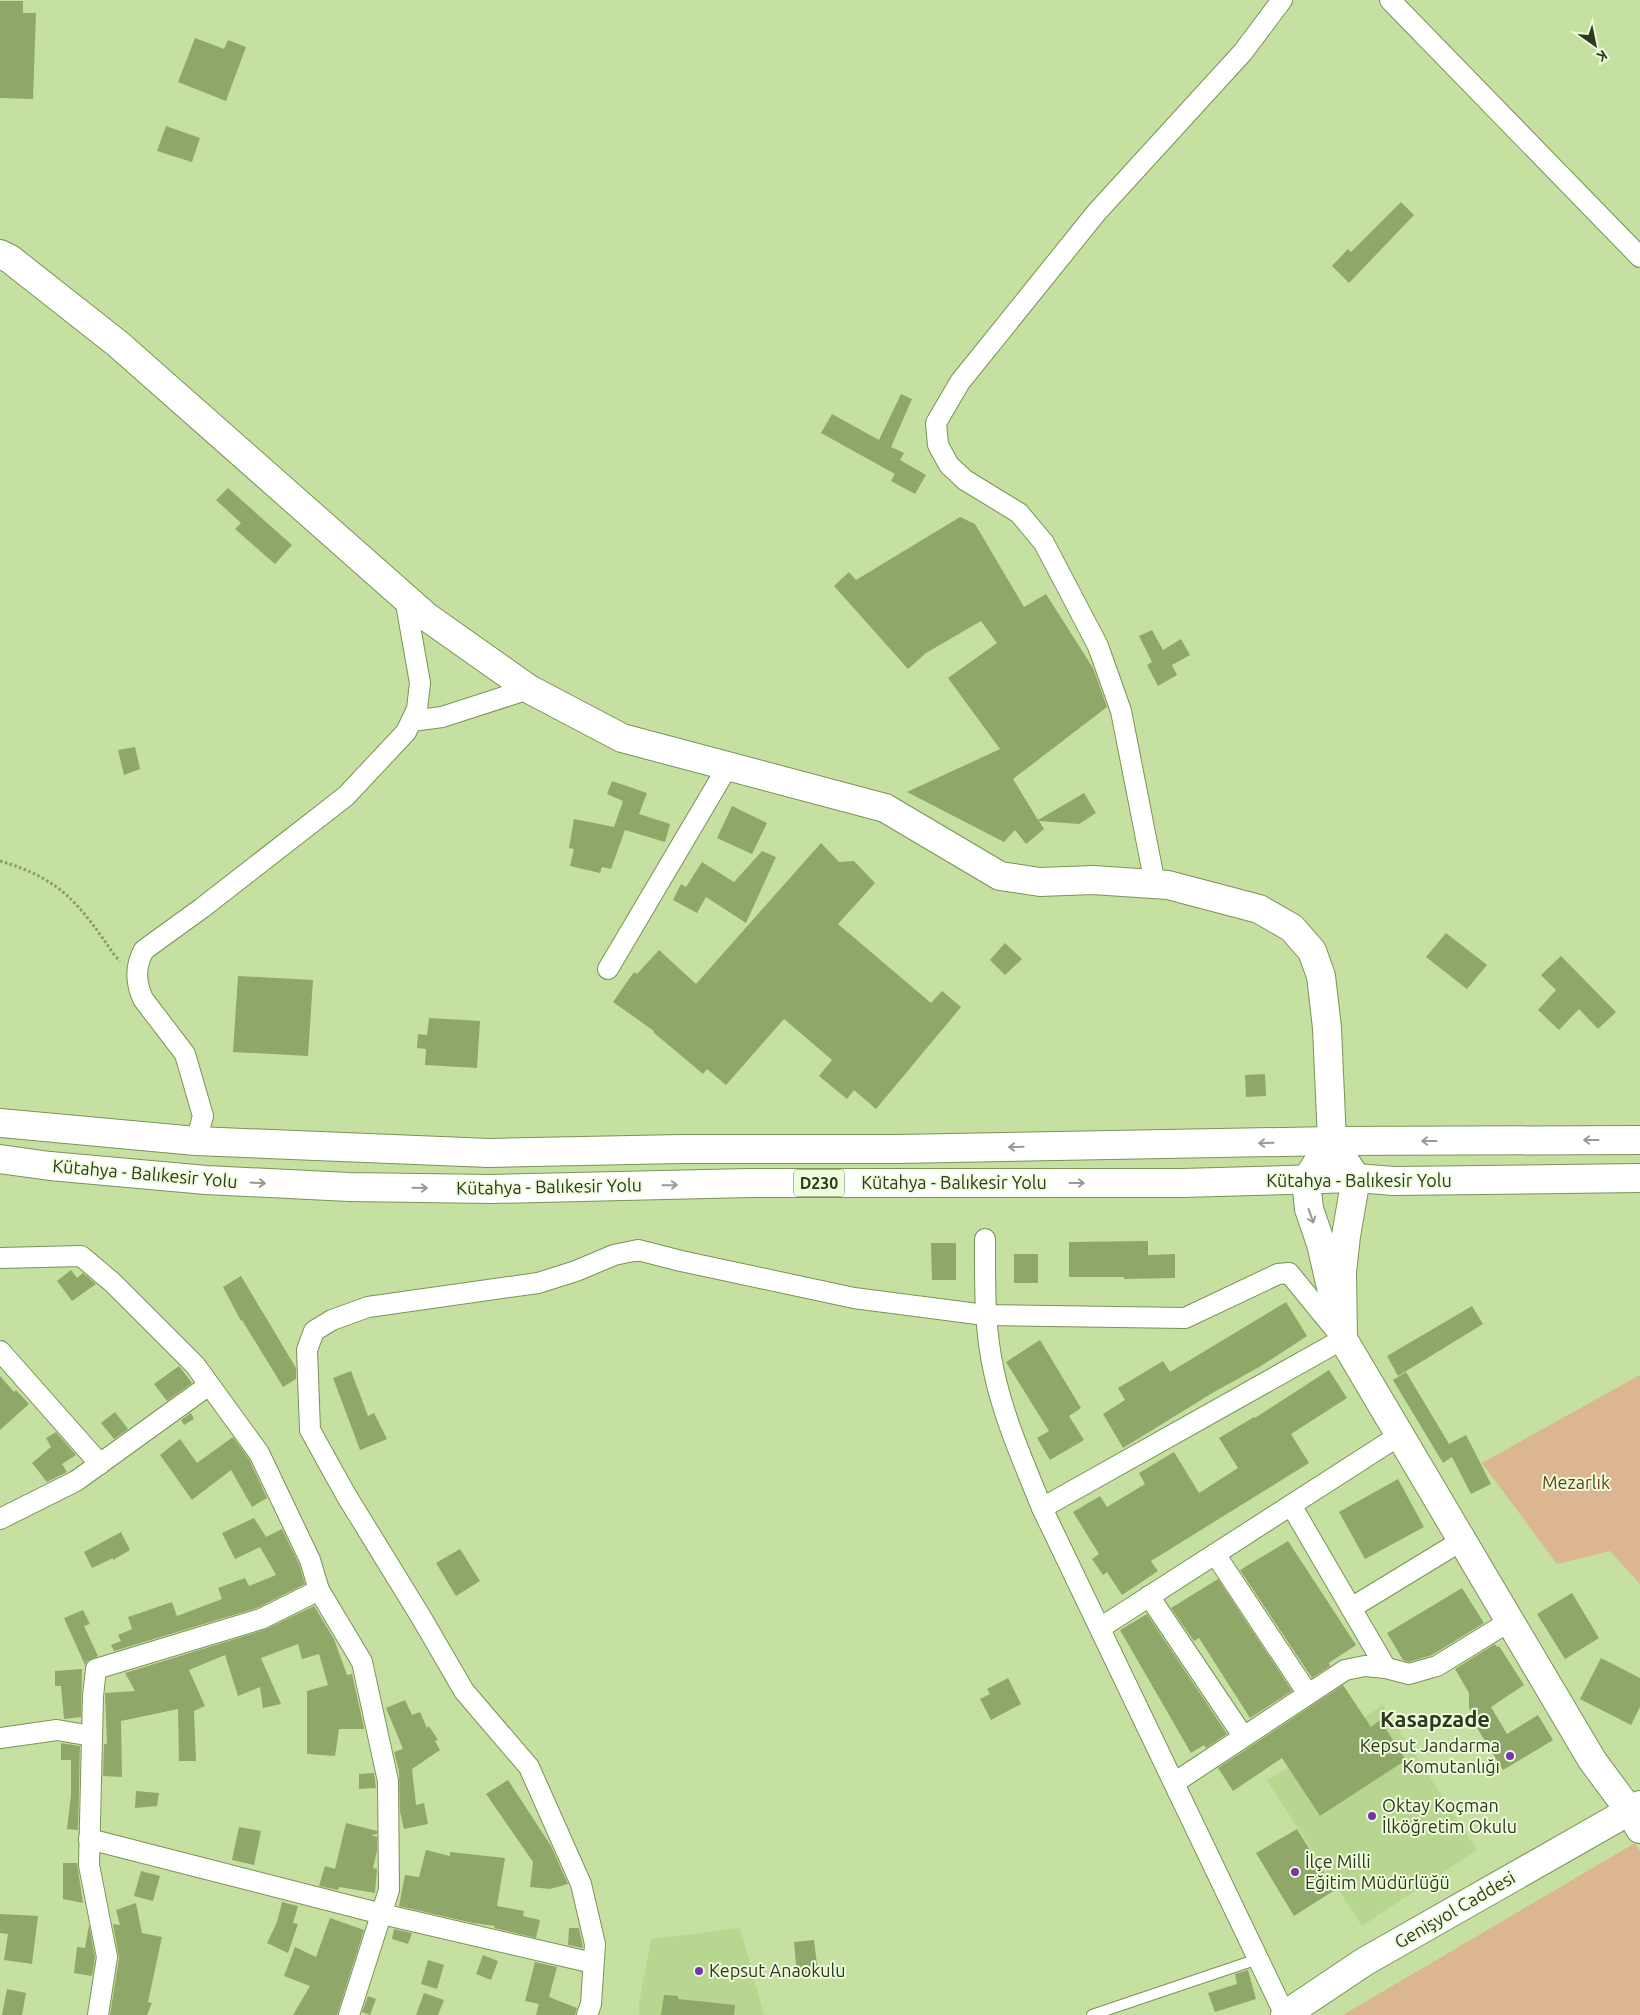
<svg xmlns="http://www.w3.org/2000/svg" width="1640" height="2015" viewBox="0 0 1640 2015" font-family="Ubuntu,sans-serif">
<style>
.built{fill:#b9d690}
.green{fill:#dcb691}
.building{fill:#8fa86a}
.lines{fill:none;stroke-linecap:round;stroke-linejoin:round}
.lane-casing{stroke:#7b9357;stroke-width:12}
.street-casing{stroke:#7b9357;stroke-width:22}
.secondary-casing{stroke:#7b9357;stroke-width:30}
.highway-casing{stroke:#7b9357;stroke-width:30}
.path{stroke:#879b6b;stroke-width:3;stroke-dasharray:2.5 2.5;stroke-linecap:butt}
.lane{stroke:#fff;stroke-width:10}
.street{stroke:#fff;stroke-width:20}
.secondary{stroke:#fff;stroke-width:28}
.highway{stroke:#fff;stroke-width:28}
.oneway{stroke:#979c90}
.poi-dot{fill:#7736aa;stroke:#eefcdb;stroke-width:2}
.labels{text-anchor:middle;stroke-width:4;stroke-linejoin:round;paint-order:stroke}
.shield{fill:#eefcdb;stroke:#687458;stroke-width:1}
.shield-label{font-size:16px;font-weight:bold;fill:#2f3920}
.street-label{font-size:18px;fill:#2f3920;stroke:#eefcdb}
.park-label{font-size:18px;fill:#65431c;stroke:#eefcdb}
.poi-label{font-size:18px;fill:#2f3920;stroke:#eefcdb;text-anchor:start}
.district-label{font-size:22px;font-weight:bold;fill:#2f3920;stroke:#eefcdb}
</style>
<rect width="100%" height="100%" fill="#c5e0a0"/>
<g class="built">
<polygon points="1383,1705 1477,1850 1362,1926 1267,1781"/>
<polygon points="740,1928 764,2015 639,2015 639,2003 651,1939"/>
</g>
<g class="green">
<polygon points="1640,1375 1640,1584 1610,1551 1557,1564 1482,1463"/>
<polygon points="1635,1843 1640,1852 1640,2015 1343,2015"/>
</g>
<g class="building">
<polygon points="0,1 23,1 23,13 36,13 33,99 0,98"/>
<polygon points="195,38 224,49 228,40 246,47 226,101 178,82"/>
<polygon points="166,126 200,138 192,162 157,151"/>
<polygon points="1401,202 1414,215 1349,283 1332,266 1348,249 1351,252"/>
<polygon points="901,394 912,399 891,447 904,453 900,460 926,475 915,494 891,481 895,474 821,433 832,414 879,440"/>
<polygon points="228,488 292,545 275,564 235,529 241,523 216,500"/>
<polygon points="960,517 975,524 1024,607 1046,594 1093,668 1107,707 1013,779 1038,820 1084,793 1096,813 1079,824 1039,821 1044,829 1026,844 1015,830 1004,842 907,792 1000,749 948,678 997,643 981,621 926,653 908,669 834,586 849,572 856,580"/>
<polygon points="1152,630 1163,650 1181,639 1190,655 1172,665 1177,675 1158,686 1147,665 1152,662 1139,636"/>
<polygon points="135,747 140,769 124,775 118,750"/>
<polygon points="612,781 647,793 639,814 670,824 665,842 625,830 611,869 602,867 600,873 570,866 574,849 569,848 574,819 614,827 623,801 607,794"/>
<polygon points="732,806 767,823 752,854 717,838"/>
<polygon points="821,843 839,862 854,861 875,883 838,924 931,1003 942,991 961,1007 876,1109 854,1090 847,1099 819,1076 832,1060 784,1019 726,1085 707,1069 703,1074 653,1032 654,1031 613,1002 634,972 637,974 659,950 696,984"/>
<polygon points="762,851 776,857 746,923 706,897 697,913 673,900 681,884 686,887 702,862 734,882"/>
<polygon points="1446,933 1487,965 1467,989 1426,957"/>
<polygon points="1005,943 1022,959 1005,975 990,960"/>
<polygon points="1561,956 1616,1012 1598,1029 1579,1009 1559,1030 1538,1010 1556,990 1541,975"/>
<polygon points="238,976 313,980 308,1056 233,1052"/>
<polygon points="429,1018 480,1021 477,1068 425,1065 426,1049 417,1048 418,1034 427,1035"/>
<polygon points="1265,1074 1266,1096 1246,1097 1245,1075"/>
<polygon points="1148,1241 1148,1255 1175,1254 1175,1278 1124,1279 1124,1277 1069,1277 1069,1242"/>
<polygon points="931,1243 956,1243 956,1280 932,1280"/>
<rect x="1014" y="1254" width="24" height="29"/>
<polygon points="71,1270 77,1278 83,1273 96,1284 72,1301 57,1281"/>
<polygon points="241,1276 296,1368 296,1379 283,1387 242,1320 241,1321 223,1287"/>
<polygon points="1286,1302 1307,1336 1261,1366 1214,1392 1123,1448 1103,1414 1125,1400 1118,1388 1163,1361 1170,1372"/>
<polygon points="1472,1306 1483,1324 1398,1376 1387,1356"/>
<polygon points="1040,1340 1081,1408 1069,1416 1084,1440 1050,1460 1037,1438 1049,1431 1006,1362"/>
<polygon points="179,1366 192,1383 167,1401 154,1384"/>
<polygon points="1329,1370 1347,1398 1291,1434 1309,1463 1151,1561 1158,1571 1122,1595 1107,1572 1103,1575 1092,1559 1099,1554 1073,1512 1100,1496 1107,1507 1145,1484 1139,1473 1174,1452 1199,1493 1238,1468 1219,1438 1254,1417 1255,1418"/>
<polygon points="351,1371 368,1416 374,1413 387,1439 360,1450 333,1378"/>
<polygon points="1406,1372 1449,1444 1466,1435 1491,1484 1471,1494 1452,1457 1443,1463 1393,1380"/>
<polygon points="0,1376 14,1392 16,1390 29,1404 0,1430"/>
<polygon points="115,1412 128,1429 114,1439 101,1423"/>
<polygon points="191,1413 194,1419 184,1425 181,1420"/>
<polygon points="56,1432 76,1455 62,1464 67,1472 47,1482 32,1463 51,1447 46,1438"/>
<polygon points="233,1437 249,1459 267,1498 252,1507 231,1470 192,1500 160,1455 180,1439 197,1463"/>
<polygon points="1398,1479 1424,1527 1365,1559 1339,1512"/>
<polygon points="254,1518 266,1537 282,1529 299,1564 305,1584 257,1608 114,1651 111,1645 121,1641 118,1635 132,1629 128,1617 172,1602 177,1616 222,1599 218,1588 245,1578 249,1586 276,1575 260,1547 235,1559 222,1533"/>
<polygon points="121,1532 130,1550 113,1560 113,1558 92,1568 84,1552"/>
<polygon points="1288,1541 1356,1645 1329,1663 1330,1666 1312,1678 1240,1570"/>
<polygon points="460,1549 480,1581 456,1596 436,1563"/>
<polygon points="1218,1579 1292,1691 1250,1718 1199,1638 1194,1641 1171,1608"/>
<polygon points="1462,1588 1484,1623 1432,1655 1409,1662 1403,1660 1387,1633"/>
<polygon points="1572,1593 1599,1638 1565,1659 1537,1614"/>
<polygon points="314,1606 334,1639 347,1675 352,1674 364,1728 364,1729 339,1729 335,1756 307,1754 307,1691 328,1685 319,1654 302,1659 298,1644 261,1658 281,1704 263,1708 260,1687 238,1696 225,1655 189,1670 205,1706 194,1711 196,1761 179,1761 178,1709 121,1721 122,1777 103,1776 104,1744 107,1744 105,1693 135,1691 125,1673 264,1630"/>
<polygon points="83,1610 90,1624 84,1626 98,1656 87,1661 85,1665 64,1618"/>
<polygon points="1147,1614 1227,1734 1206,1748 1204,1745 1191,1753 1120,1630"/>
<polygon points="1495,1644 1497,1647 1499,1646 1524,1685 1491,1707 1507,1734 1538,1715 1553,1740 1503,1770 1477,1728 1481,1726 1469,1708 1469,1693 1455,1669"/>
<polygon points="1601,1658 1640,1678 1640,1707 1631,1725 1580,1699"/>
<polygon points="82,1669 81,1717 64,1719 61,1686 55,1686 55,1671"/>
<polygon points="1008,1678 1021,1704 991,1720 980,1699 990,1694 987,1689"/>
<polygon points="1343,1685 1371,1727 1380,1720 1406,1760 1320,1816 1282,1758 1233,1791 1218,1768"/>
<polygon points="405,1700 412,1715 420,1712 427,1728 429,1726 438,1740 435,1741 440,1750 412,1769 416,1805 424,1803 428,1824 404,1829 400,1812 399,1771 394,1752 403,1749 386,1708"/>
<polygon points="61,1743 80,1746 78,1830 67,1829 71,1795 71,1760 61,1760"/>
<polygon points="374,1773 376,1788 359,1789 359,1774"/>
<polygon points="508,1780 551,1846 568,1884 550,1889 530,1887 533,1862 486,1794"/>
<polygon points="136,1791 159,1793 157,1806 135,1808"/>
<polygon points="346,1823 377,1831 377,1834 371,1835 377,1837 377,1851 373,1868 377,1869 375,1893 339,1887 338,1890 319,1886 325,1866 335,1869"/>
<polygon points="239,1827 261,1831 254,1865 232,1860"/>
<polygon points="1297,1829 1335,1890 1294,1916 1256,1853"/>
<polygon points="426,1850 450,1856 450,1852 505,1858 497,1906 524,1911 523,1916 540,1920 536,1938 494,1928 495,1926 473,1923 399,1906 405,1875 419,1877"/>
<polygon points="63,1863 77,1863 83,1903 63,1899"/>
<polygon points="141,1871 160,1876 153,1901 134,1896"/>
<polygon points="282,1902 298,1906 293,1923 298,1924 288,1953 267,1943 277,1922"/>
<polygon points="136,1903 142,1933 162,1937 148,2002 152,2003 147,2015 110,2015 119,1958 113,1924 120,1925 116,1910"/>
<polygon points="0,1914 38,1916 32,1964 4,1960 8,1934 0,1933"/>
<polygon points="330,1918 364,1930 337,2015 293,2015 310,1986 284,1976 295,1947 316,1957"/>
<polygon points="89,1925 95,1957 92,1976 74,1973 77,1947 85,1948"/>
<polygon points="569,1928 579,1928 583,1948 568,1945"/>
<polygon points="394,1929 412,1933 408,1944 392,1939"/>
<polygon points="814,1940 818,1973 797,1975 794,1942"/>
<polygon points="483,1955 498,1961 491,1980 476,1974"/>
<polygon points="428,1960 444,1965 437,1989 421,1984"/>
<polygon points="535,1962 557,1967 549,1997 577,2008 575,2015 536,2015 539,2004 525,2001"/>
<polygon points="1248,1970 1256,1999 1215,2012 1208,1993 1237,1984 1235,1974"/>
<polygon points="7,1989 26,1993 22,2015 2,2015"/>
<polygon points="424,1993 444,2000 438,2015 416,2015"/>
<polygon points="664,1995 678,1996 678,1999 735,2005 734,2015 661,2015"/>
<polygon points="368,1996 376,1999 370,2015 362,2012"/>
</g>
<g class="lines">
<defs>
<polyline id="lane" points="1092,2015 1258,1959"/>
<g id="street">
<polyline points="1390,0 1640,257"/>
<polyline points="412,721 442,717 529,689"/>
<polyline points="1155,884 1121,711 1098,646 1044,543 1019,513 965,480 949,465 938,445 936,423 960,382 1096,213 1243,52 1282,0"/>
<polyline points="608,969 728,766"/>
<path d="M196,1141L203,1116L185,1054L143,999C135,981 135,966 144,950L202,908L346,796L406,732L417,709L420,683L405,598"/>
<path d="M985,1239C985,1283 984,1328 994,1372C1004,1419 1024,1463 1042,1508L1285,2015"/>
<polyline points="0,1258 81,1256 112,1282 195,1365 259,1453 310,1560 319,1590 362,1662 388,1781 389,1890 349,2015"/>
<polyline points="0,1351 100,1464"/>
<polyline points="1291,1505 1386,1668"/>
<polyline points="0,1519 76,1481 209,1385"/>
<polyline points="1215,1554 1308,1694"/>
<polyline points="1149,1596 1243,1736"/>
<polyline points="1351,1608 1461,1541"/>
<polyline points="1100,1628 1400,1435"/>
<polyline points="0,1738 57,1730 92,1736"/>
<polyline points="1174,1783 1345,1670 1365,1666 1386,1668 1409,1674 1437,1666 1510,1621"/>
<polyline points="89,1839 382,1914 593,1963"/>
<polyline points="98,2015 107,1957 89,1865 93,1696 96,1669 261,1619 319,1590"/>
<polyline points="587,2015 591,2004 595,1944 581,1884 529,1767 464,1691 421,1617 346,1495 310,1430 307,1350 314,1331 332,1320 368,1307 538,1283 576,1271 614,1255 638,1250 681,1261 854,1298 985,1315 1185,1318 1278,1274 1289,1273 1343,1339 1042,1508"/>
</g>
<g id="secondary">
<polyline points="0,254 10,259 118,344 427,617 529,689 622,738 885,808 1000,876 1040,882 1093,880 1168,885 1259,909 1292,928 1312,951 1321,976 1327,1028 1332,1141 1356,1178 1346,1236 1342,1272 1343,1339"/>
<polyline points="1332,1141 1306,1180 1309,1209 1321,1244 1343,1339 1592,1760 1629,1810 1640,1829"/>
<polyline points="1285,2015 1364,1962 1640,1805"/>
</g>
<g id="highway">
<polyline points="0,1123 196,1141 489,1153 681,1149 897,1149 1332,1141 1640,1140"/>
<polyline points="0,1159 50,1166 206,1180 349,1187 492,1189 749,1183 1182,1183 1356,1178 1394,1181 1640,1178"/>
</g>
</defs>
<use href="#lane" class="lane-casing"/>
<use href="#street" class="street-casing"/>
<use href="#secondary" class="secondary-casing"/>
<use href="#highway" class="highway-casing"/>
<path class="path" d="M0,861C62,879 80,905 115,956L120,961"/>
<use href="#lane" class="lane"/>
<use href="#street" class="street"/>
<use href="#secondary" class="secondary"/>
<use href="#highway" class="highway"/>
</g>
<defs><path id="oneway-shaft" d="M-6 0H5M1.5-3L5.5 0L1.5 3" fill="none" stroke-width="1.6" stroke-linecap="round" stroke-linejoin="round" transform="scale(1.25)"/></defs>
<g class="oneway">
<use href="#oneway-shaft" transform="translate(1591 1140) rotate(180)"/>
<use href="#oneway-shaft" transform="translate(1429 1141) rotate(180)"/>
<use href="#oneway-shaft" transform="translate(1266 1143) rotate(178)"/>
<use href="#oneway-shaft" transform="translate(1016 1147) rotate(179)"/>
<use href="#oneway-shaft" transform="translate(258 1183) rotate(3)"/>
<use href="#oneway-shaft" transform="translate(1077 1183)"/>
<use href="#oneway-shaft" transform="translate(670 1185) rotate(-1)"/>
<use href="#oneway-shaft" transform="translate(420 1188) rotate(1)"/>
<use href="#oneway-shaft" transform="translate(1311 1216) rotate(71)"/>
</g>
<g class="poi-dot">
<circle cx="1510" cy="1756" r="5"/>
<circle cx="1372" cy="1816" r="5"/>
<circle cx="1295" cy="1872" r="5"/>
<circle cx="699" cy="1971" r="5"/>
</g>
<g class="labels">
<rect class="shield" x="794" y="1169.5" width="50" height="27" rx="4"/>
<g class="shield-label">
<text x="819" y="1189">D230</text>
</g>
<g class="street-label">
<text transform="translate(145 1174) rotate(5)" y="6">Kütahya - Balıkesir Yolu</text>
<text x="1359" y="1187">Kütahya - Balıkesir Yolu</text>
<text x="954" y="1189">Kütahya - Balıkesir Yolu</text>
<text transform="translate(549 1187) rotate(-1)" y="6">Kütahya - Balıkesir Yolu</text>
<text transform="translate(1455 1910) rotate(-30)" y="6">Genişyol Caddesi</text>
</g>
<g class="park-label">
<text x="1576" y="1489">Mezarlık</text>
</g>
<g class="poi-label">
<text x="1500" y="1752" text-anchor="end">Kepsut Jandarma<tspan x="1500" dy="21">Komutanlığı</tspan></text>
<text x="1382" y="1812">Oktay Koçman<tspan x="1382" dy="21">İlköğretim Okulu</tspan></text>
<text x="1305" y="1868">İlçe Milli<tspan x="1305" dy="21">Eğitim Müdürlüğü</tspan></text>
<text x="709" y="1977">Kepsut Anaokulu</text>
</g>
<g class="district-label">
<text x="1435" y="1727">Kasapzade</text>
</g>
</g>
<g transform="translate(1595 45) rotate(147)" stroke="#eefcdb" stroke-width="4" paint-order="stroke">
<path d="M0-4L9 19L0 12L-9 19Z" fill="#2f3920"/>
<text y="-8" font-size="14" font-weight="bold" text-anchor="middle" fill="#2f3920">K</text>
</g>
</svg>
